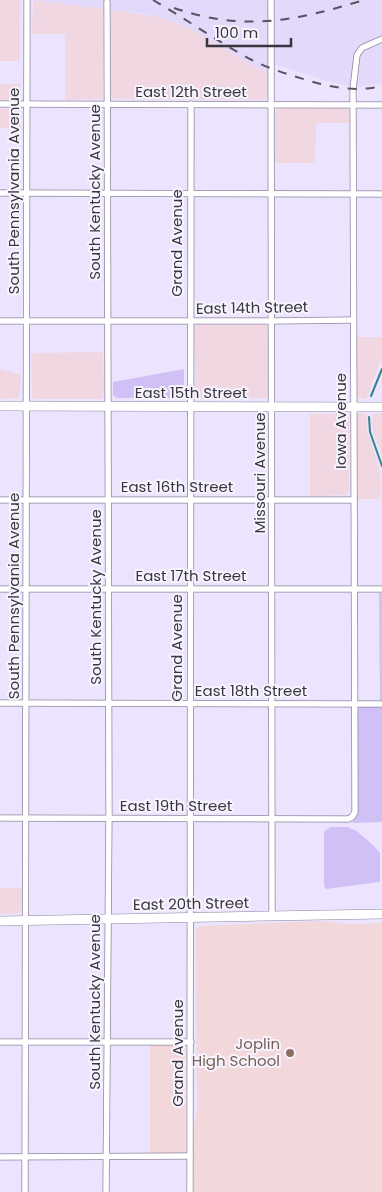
<svg xmlns="http://www.w3.org/2000/svg" width="382" height="1192" viewBox="0 0 382 1192" font-family="Poppins,sans-serif">
<style>
.commercial{fill:#f0d7e2}
.built{fill:#e3d9fa}
.education{fill:#f2d7db}
.green{fill:#d0c0f5}
.lines{fill:none;stroke-linecap:round;stroke-linejoin:round}
.stream{stroke:#358488;stroke-width:2}
.minor-casing{stroke:#8e869e;stroke-width:7}
.secondary-casing{stroke:#8e869e;stroke-width:10}
.minor{stroke:#fff;stroke-width:5.5}
.secondary{stroke:#fff;stroke-width:9}
.rail{stroke:#575360;stroke-width:2;stroke-dasharray:9 9;stroke-linecap:butt}
.education-dot{fill:#8d6e63;stroke:#f7f4ff;stroke-width:2}
.labels{text-anchor:middle;stroke-width:4;stroke-linejoin:round;paint-order:stroke}
.street-label{font-size:15px;fill:#38353f;stroke:#f7f4ff}
.education-label{font-size:15px;fill:#785e54;stroke:#f7f4ff;text-anchor:end}
</style>
<rect width="100%" height="100%" fill="#ece4fe"/>
<g class="commercial">
<rect x="0" y="0" width="20" height="61"/>
<polygon points="33,0 103,9 103,97 102,99 65,100 65,34 32,34"/>
<polygon points="111,10 160,17 191,29 206,37 251,65 268,73 268,97 264,100 113,99 111,95"/>
<polygon points="0,84 20,84 19,97 15,100 0,100"/>
<polygon points="0,108 20,109 21,128 0,128"/>
<polygon points="280,108 346,108 349,111 349,123 316,123 315,163 275,163 275,113 277,109"/>
<polygon points="197,325 266,325 268,329 268,395 266,398 196,399 194,328"/>
<polygon points="357,337 382,337 382,357 366,399 358,398 356,395"/>
<polygon points="103,352 104,395 102,399 35,399 32,398 31,353"/>
<polygon points="0,369 21,375 19,398 0,399"/>
<polygon points="359,413 367,414 367,431 379,467 381,481 380,499 358,499 356,416"/>
<polygon points="310,414 347,414 349,415 349,491 347,495 310,496"/>
<polygon points="372,414 382,414 382,455 373,432"/>
<polygon points="0,888 22,888 22,910 21,913 0,914"/>
</g>
<g class="built">
<polygon points="33,0 268,0 268,73 251,65 191,29 172,21 146,14"/>
<polygon points="275,0 382,0 382,83 357,87 334,83 274,64"/>
</g>
<g class="education">
<polygon points="323,921 348,924 382,923 382,1192 194,1192 194,1125 197,1112 196,929 199,926"/>
<polygon points="150,1045 182,1045 185,1047 185,1151 183,1153 150,1154"/>
</g>
<g class="green">
<polygon points="184,369 184,394 181,398 116,398 115,396 113,396 113,382"/>
<polygon points="379,593 382,593 382,701 380,701"/>
<polygon points="360,707 382,707 382,822 351,823 354,821 356,815 357,709"/>
<polygon points="330,827 348,827 358,832 374,846 380,853 380,882 326,889 324,886 324,832"/>
</g>
<g class="lines">
<g class="stream">
<polyline points="371,396 382,369"/>
<polyline points="369,417 370,432 382,466"/>
</g>
<defs>
<g id="minor">
<polyline points="271,0 272,917"/>
<polyline points="0,104 382,105"/>
<polyline points="0,193 382,194"/>
<polyline points="0,321 272,321 353,320"/>
<polyline points="0,500 354,500"/>
<polyline points="0,589 382,589"/>
<polyline points="0,703 382,704"/>
<polyline points="0,818 348,819 352,817 355,812 353,89 357,55 362,48 382,39"/>
<polyline points="0,1042 191,1042"/>
<polyline points="0,1157 190,1156"/>
<polyline points="25,1192 27,0"/>
<polyline points="106,1192 109,813 107,2"/>
<polyline points="190,1192 191,104"/>
</g>
<g id="secondary">
<polyline points="0,406 382,407"/>
<polyline points="0,921 382,914"/>
</g>
</defs>
<use href="#minor" class="minor-casing"/>
<use href="#secondary" class="secondary-casing"/>
<use href="#minor" class="minor"/>
<use href="#secondary" class="secondary"/>
<g class="rail">
<path d="M153,0C186,19 218,42 252,60C270,69 290,75 310,81C333,88 358,92 382,86"/>
<path d="M174,8C244,32 295,21 364,0"/>
</g>
</g>
<circle class="education-dot" cx="290" cy="1053" r="5"/>
<g class="labels">
<g class="street-label">
<text x="191" y="97">East 12th Street</text>
<text transform="translate(14 191) rotate(-90)" y="5">South Pennsylvania Avenue</text>
<text transform="translate(95 192) rotate(-90)" y="5">South Kentucky Avenue</text>
<text transform="translate(177 243) rotate(-90)" y="5">Grand Avenue</text>
<text transform="translate(252 308) rotate(-1)" y="5">East 14th Street</text>
<text x="191" y="398">East 15th Street</text>
<text transform="translate(341 421) rotate(-90)" y="5">Iowa Avenue</text>
<text transform="translate(260 473) rotate(-90)" y="5">Missouri Avenue</text>
<text x="177" y="492">East 16th Street</text>
<text x="191" y="581">East 17th Street</text>
<text transform="translate(14 596) rotate(-90)" y="5">South Pennsylvania Avenue</text>
<text transform="translate(96 597) rotate(-90)" y="5">South Kentucky Avenue</text>
<text transform="translate(177 648) rotate(-90)" y="5">Grand Avenue</text>
<text x="251" y="696">East 18th Street</text>
<text x="176" y="811">East 19th Street</text>
<text transform="translate(191 904) rotate(-1)" y="5">East 20th Street</text>
<text transform="translate(95 1002) rotate(-90)" y="5">South Kentucky Avenue</text>
<text transform="translate(178 1053) rotate(-90)" y="5">Grand Avenue</text>
</g>
<g class="education-label">
<text x="280" y="1049">Joplin<tspan x="280" dy="17">High School</tspan></text>
</g>
</g>
<path d="M207 38v8h84v-8" fill="none" stroke="#38353f" stroke-width="2.5"/>
<text x="215" y="38" font-size="15" fill="#38353f" stroke="#f7f4ff" stroke-width="4" paint-order="stroke">100 m</text>
</svg>
